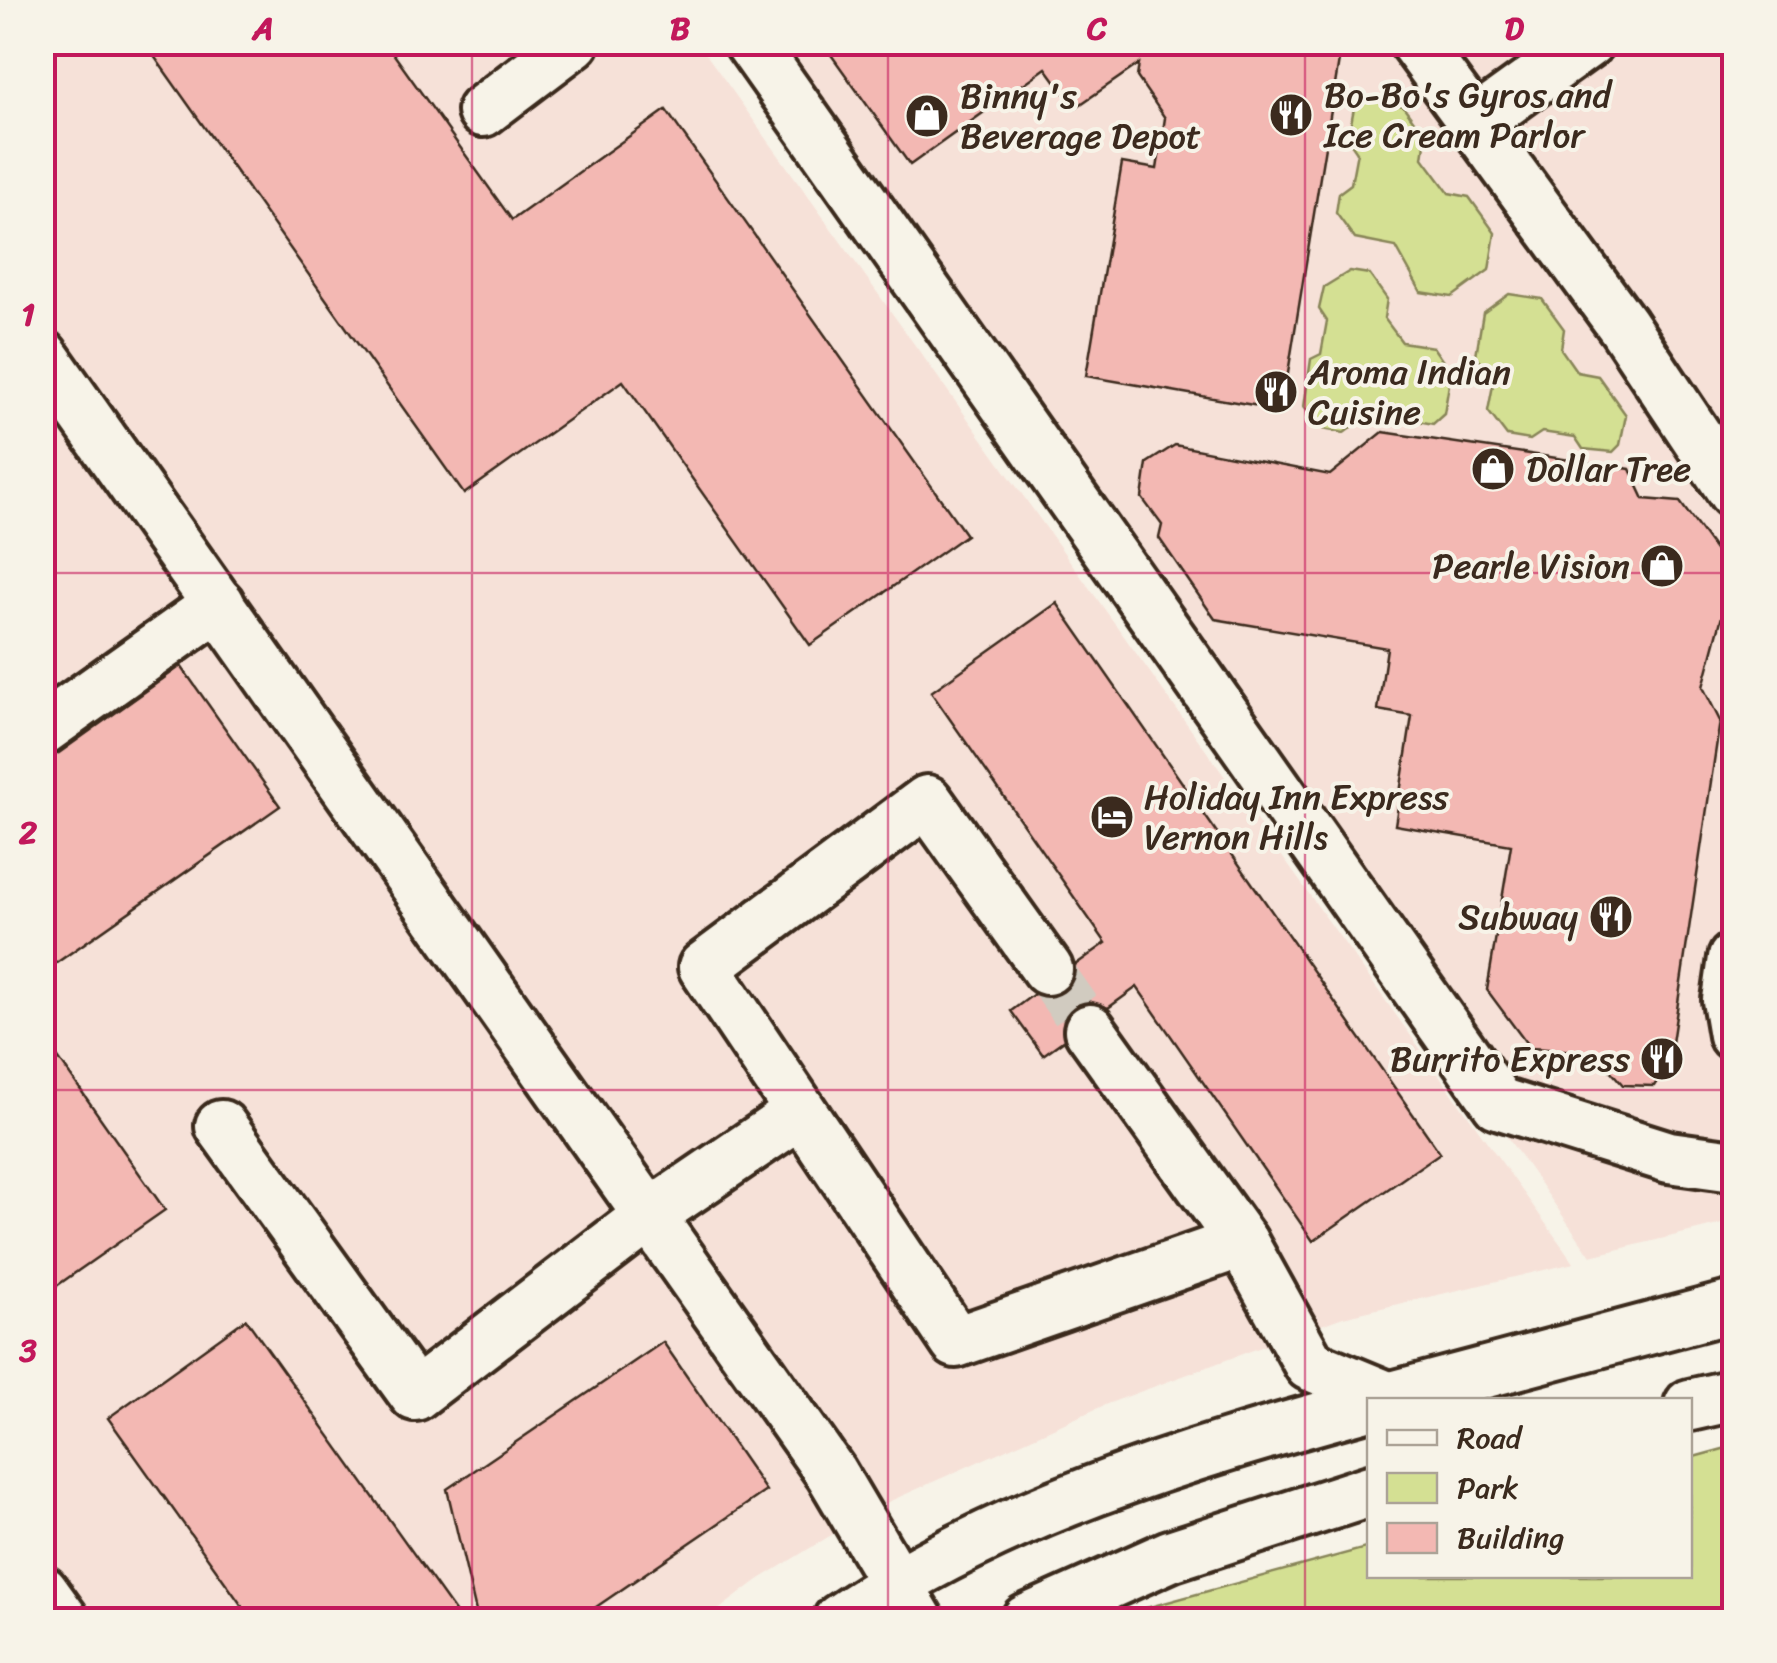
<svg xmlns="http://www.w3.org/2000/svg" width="1777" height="1663" viewBox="0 0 1777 1663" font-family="Sriracha,sans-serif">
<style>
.built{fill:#f6e1d8}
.green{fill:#d4e093;stroke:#888558;stroke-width:2.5}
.building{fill:#f3b8b3;stroke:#3b2a1e;stroke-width:2.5}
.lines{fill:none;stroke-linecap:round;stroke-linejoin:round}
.minor-tunnel{stroke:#d1cbc0;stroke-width:50;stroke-dasharray:50 25;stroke-linecap:butt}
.minor-casing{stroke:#3b2a1e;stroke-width:58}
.minor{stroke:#f7f3e8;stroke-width:50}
.grid{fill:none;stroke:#c2185b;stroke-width:2.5;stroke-opacity:0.55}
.labels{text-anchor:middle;stroke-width:8;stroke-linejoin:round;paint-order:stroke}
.poi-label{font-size:35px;fill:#3b2a1e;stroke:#f7f3e8;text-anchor:start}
.neatline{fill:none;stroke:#c2185b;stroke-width:4}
.grid-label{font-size:32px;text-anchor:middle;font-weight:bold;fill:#c2185b}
</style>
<rect width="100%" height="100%" fill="#f7f3e8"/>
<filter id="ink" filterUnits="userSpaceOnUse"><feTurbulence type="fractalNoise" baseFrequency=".01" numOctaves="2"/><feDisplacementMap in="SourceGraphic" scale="20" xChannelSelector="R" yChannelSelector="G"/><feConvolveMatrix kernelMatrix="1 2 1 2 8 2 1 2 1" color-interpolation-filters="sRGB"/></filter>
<g filter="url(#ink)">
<g class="built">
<polygon points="43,43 698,43 1574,1263 1343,1317 1107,1404 877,1507 758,1580 705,1620 43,1620"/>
<polygon points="736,43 1734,43 1734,1221 1591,1256"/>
</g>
<g class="green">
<polygon points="1365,99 1403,106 1426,137 1423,158 1449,193 1469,197 1495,233 1489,270 1452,297 1421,292 1396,247 1355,239 1336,213 1339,193 1351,184 1357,152 1348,139 1354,108"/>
<polygon points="1350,271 1369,274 1387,299 1384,318 1402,342 1433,347 1451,373 1444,414 1433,424 1413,420 1404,409 1382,405 1344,433 1323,429 1304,407 1311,359 1321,354 1327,321 1319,309 1324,287"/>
<polygon points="1509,294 1542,299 1564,329 1561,349 1577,372 1598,376 1626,415 1620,445 1613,452 1583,449 1575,437 1542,432 1530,440 1507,436 1488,411 1494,380 1476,355 1483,313"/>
<polygon points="1734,1446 1734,1620 1102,1620 1369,1547 1370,1576 1690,1576 1690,1458"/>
</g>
<g class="building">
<polygon points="144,42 385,42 512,220 666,110 966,535 810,645 623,381 464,494"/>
<polygon points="822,42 1342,42 1282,410 1086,376 1122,163 1157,169 1165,118 1137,77 1139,64 1075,108 1046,68 910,165"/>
<polygon points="1383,432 1630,469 1644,499 1680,502 1733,575 1703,687 1720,721 1669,1063 1654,1086 1623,1085 1594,1052 1530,1048 1487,990 1511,845 1395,825 1412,716 1378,710 1387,648 1215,619 1159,538 1162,525 1142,498 1147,463 1175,445 1330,475"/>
<polygon points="1057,603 1440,1153 1313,1241 1137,987 1108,1008 1088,1001 1073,1007 1064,1019 1064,1040 1043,1055 1011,1011 1034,994 1051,997 1064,992 1073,980 1075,965 1106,943 931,692"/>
<polygon points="181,666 280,806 42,973 42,760 59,753"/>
<polygon points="42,1035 165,1210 42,1296"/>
<polygon points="246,1319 461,1620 252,1620 108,1418"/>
<polygon points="663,1342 766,1491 577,1620 514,1620 494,1610 478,1620 447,1489"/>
</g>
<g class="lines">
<polyline class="minor-tunnel" points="1047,969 1090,1030"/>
<defs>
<g id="minor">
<polyline points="750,42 1498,1103 1669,1157 1734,1166"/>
<polyline points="1415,42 1623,326 1734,493"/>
<polyline points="483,111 574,42"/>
<polyline points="1477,122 1588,42"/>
<polyline points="42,355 831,1473 918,1620"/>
<polyline points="42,730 219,604"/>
<polyline points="1734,958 1728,1000 1734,1035"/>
<polyline points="1047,969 927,801 704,967 956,1342 1242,1242 1090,1030"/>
<polyline points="221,1126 415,1395 650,1215 801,1112"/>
<polyline points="1242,1242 1310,1365 1390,1398"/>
<polyline points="1381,1400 1734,1306"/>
<polyline points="1690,1405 1734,1395"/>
<polyline points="42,1591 63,1620"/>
<path d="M839,1620C999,1511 1184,1455 1370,1404"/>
<polyline points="1027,1620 1170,1556 1370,1491"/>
</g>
</defs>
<use href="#minor" class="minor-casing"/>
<use href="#minor" class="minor"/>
</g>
</g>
<path class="grid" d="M472,42V1620M888,42V1620M1305,42V1620M42,573H1734M42,1090H1734"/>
<defs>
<symbol id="restaurant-disc" viewBox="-11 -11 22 22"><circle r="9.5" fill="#3b2a1e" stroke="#f7f3e8"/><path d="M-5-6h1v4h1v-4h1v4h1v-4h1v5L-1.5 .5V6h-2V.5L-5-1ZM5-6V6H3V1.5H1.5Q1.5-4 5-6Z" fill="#fff"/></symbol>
<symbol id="shop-disc" viewBox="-11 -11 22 22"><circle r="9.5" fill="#3b2a1e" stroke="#f7f3e8"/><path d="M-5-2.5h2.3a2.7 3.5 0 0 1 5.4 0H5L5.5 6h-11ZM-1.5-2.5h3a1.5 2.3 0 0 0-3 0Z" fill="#fff"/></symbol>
<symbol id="hotel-disc" viewBox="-11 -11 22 22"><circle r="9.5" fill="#3b2a1e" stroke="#f7f3e8"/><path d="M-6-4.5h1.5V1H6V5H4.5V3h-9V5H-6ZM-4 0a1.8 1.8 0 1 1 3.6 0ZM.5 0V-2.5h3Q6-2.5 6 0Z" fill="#fff"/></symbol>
</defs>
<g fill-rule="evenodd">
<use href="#restaurant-disc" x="1266" y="90" width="50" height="50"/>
<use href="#shop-disc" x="902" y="91" width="50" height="50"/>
<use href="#restaurant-disc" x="1251" y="367" width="50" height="50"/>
<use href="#shop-disc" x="1468" y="444" width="50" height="50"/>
<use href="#shop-disc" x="1637" y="541" width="50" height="50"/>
<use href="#hotel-disc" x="1087" y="792" width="50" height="50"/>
<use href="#restaurant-disc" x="1586" y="892" width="50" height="50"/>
<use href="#restaurant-disc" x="1637" y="1034" width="50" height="50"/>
</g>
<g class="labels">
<g class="poi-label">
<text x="1324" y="107">Bo-Bo's Gyros and<tspan x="1324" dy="40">Ice Cream Parlor</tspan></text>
<text x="960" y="108">Binny's<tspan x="960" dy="40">Beverage Depot</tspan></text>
<text x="1308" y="384">Aroma Indian<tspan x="1308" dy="40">Cuisine</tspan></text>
<text x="1526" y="481">Dollar Tree</text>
<text x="1630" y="578" text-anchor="end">Pearle Vision</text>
<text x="1144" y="809">Holiday Inn Express<tspan x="1144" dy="40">Vernon Hills</tspan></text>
<text x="1578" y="929" text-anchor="end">Subway</text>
<text x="1630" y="1071" text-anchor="end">Burrito Express</text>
</g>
</g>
<rect width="1777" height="1663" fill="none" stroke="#f7f3e8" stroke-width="110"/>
<rect x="1367" y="1398" width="325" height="180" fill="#f7f3e8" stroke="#aca397" stroke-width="2.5"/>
<rect x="1387" y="1430" width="50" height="15" fill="#f7f3e8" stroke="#aca397" stroke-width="2.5"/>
<text x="1457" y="1448" font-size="30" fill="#3b2a1e">Road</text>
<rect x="1387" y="1473" width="50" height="30" fill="#d4e093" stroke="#aca397" stroke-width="2.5"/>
<text x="1457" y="1498" font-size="30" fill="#3b2a1e">Park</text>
<rect x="1387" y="1523" width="50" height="30" fill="#f3b8b3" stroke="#aca397" stroke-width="2.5"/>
<text x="1457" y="1548" font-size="30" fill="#3b2a1e">Building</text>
<rect x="55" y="55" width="1667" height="1553" class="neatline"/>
<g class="grid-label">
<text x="263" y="39">A</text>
<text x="680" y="39">B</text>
<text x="1097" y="39">C</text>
<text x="1514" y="39">D</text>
<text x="28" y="325">1</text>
<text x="28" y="843">2</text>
<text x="28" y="1361">3</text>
</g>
</svg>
